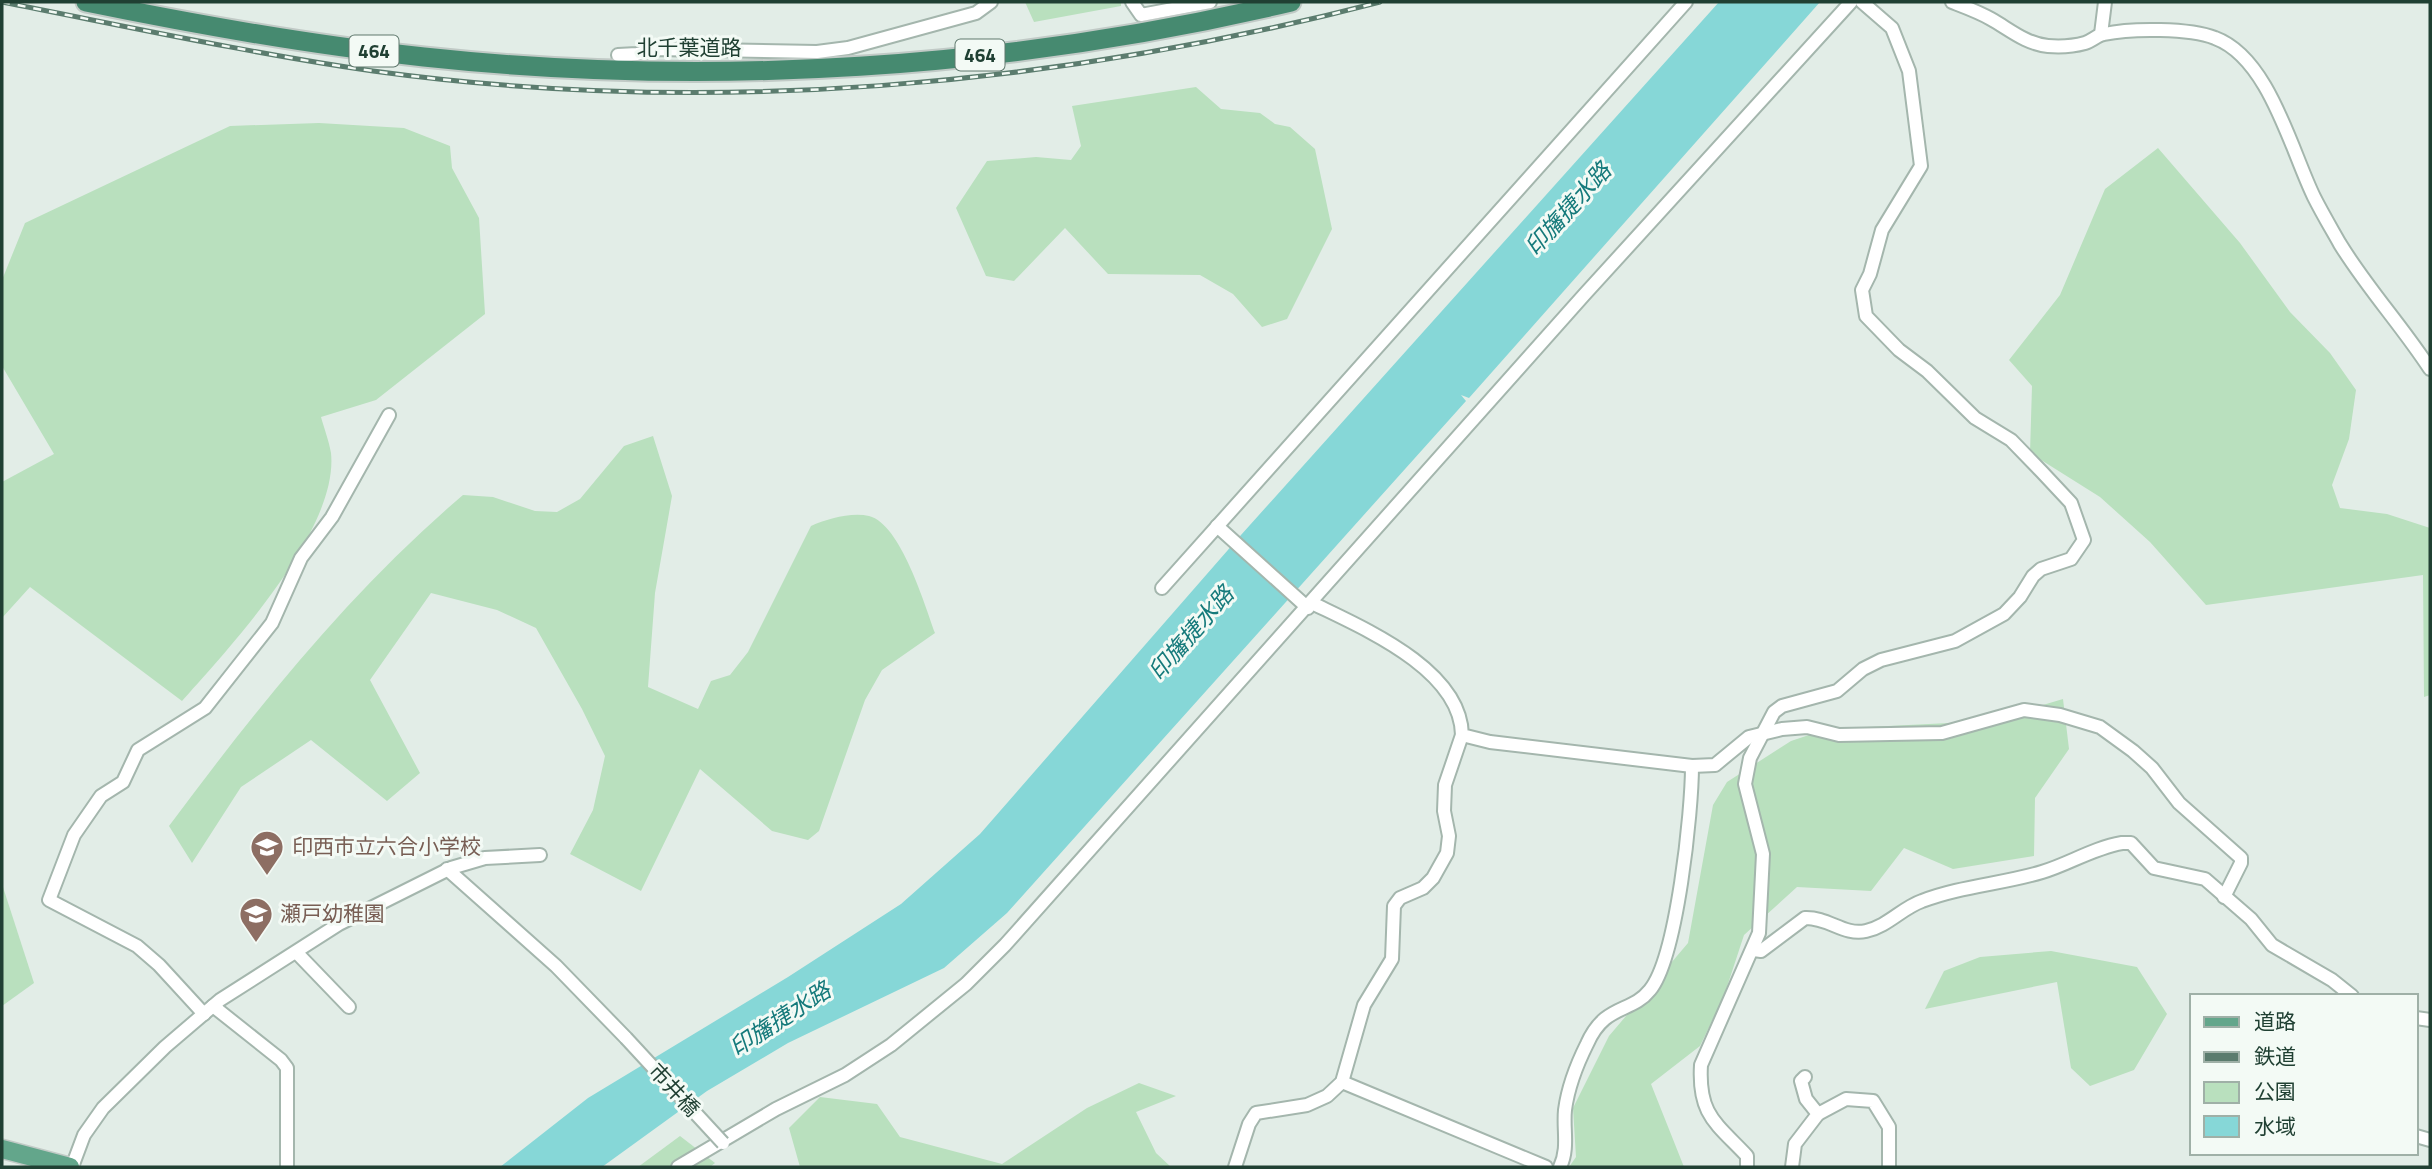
<svg xmlns="http://www.w3.org/2000/svg" width="2432" height="1169" viewBox="0 0 2432 1169" font-family="'Titillium Web','Noto Sans JP',sans-serif">
<style>
.green{fill:#b9e0be}
.water{fill:#86d7d7}
.lines{fill:none;stroke-linecap:round;stroke-linejoin:round}
.minor-casing{stroke:#a4b6ad;stroke-width:16}
.primary-casing{stroke:#c1cac6;stroke-width:21}
.trunk-casing{stroke:#c1cac6;stroke-width:23}
.minor{stroke:#fff;stroke-width:12}
.primary{stroke:#63a68b;stroke-width:18}
.trunk{stroke:#468a70;stroke-width:19}
.rail-casing{stroke:#5b7c6e;stroke-width:5}
.rail{stroke:#f3faf5;stroke-width:2.5;stroke-dasharray:8;stroke-linecap:butt}
.minor-bridge-casing{stroke:#a4b6ad;stroke-width:16;stroke-linecap:butt}
.minor-bridge{stroke:#fff;stroke-width:12}
.labels{text-anchor:middle;stroke-width:6;stroke-linejoin:round;paint-order:stroke}
.shield{fill:#f3faf5;stroke:#5f786d;stroke-width:2}
.shield-label{font-size:19px;font-weight:bold;fill:#204033}
.street-label{font-size:21px;fill:#204033;stroke:#f3faf5}
.education-label{font-size:21px;fill:#785e54;stroke:#f3faf5;text-anchor:start}
.water-label{font-size:23px;font-style:italic;fill:#157a7b;stroke:#f3faf5}
</style>
<rect width="100%" height="100%" fill="#e2ede7"/>
<g class="green">
<polygon points="1025,2 1121,2 1121,6 1034,22"/>
<polygon points="1196,87 1221,109 1260,113 1275,124 1290,127 1315,149 1332,229 1287,319 1262,327 1233,294 1200,275 1108,274 1065,228 1014,281 986,276 956,208 987,161 1036,157 1071,160 1081,146 1072,106"/>
<path d="M319,123L404,128L450,146L452,168L479,218L485,314L376,400L321,417C324,428 329,441 331,453C339,530 230,647 182,701L30,587L2,618V482L54,454L2,366V280L25,223L230,126Z"/>
<polygon points="2158,148 2240,243 2290,312 2330,353 2356,390 2349,439 2332,485 2340,508 2387,514 2430,528 2430,695 2424,697 2423,575 2206,605 2150,542 2100,497 2030,453 2032,386 2009,360 2060,295 2105,189"/>
<path d="M653,436L672,496L655,593L648,687L698,709L711,681L730,675L748,652L811,526C827,519 851,512 869,516C901,524 925,606 935,633L882,670L865,700L819,831L808,840L772,831L700,769L641,891L570,854L593,810L605,756L582,709L536,628L497,610L431,593L370,680L420,773L387,801L311,740L241,787L192,863L169,826C257,708 350,591 463,495L493,497L535,511L557,512L580,499L624,446Z"/>
<polygon points="2063,699 2069,749 2035,798 2034,856 1953,869 1904,848 1871,891 1797,887 1744,935 1724,996 1700,1046 1651,1084 1684,1167 1569,1167 1576,1157 1573,1108 1609,1036 1688,943 1713,805 1727,782 1791,741 1827,729 1990,721"/>
<polygon points="2,884 34,983 2,1006"/>
<polygon points="2051,951 2137,967 2167,1014 2134,1070 2090,1086 2071,1068 2057,982 1925,1009 1944,971 1980,957"/>
<polygon points="1139,1083 1176,1096 1136,1112 1156,1153 1171,1167 800,1167 789,1128 820,1097 877,1104 900,1137 1002,1164 1087,1108"/>
<polygon points="680,1136 715,1163 710,1167 638,1167"/>
</g>
<polygon class="water" points="1719,2 1820,2 1469,398 1461,395 1466,401 1007,913 944,968 788,1043 707,1091 602,1167 500,1167 588,1098 788,977 901,904 980,834 1241,535"/>
<g class="lines">
<defs>
<g id="minor">
<polyline points="1132,2 1141,15 1210,2"/>
<path d="M1952,2C1965,7 1979,12 1991,19C2009,29 2026,44 2048,46C2060,47 2074,46 2085,43C2092,41 2097,35 2104,34C2131,28 2190,28 2215,38C2269,58 2291,150 2314,197C2322,213 2331,228 2340,244C2367,288 2402,326 2430,369"/>
<polyline points="2101,34 2105,2"/>
<polyline points="618,55 637,54 656,49 817,52 848,48 976,13 991,2"/>
<polyline points="1217,526 1308,608"/>
<polyline points="1162,588 1686,2"/>
<path d="M1312,603C1363,628 1461,669 1462,735L1490,742L1692,766L1715,765L1749,737L1782,729L1807,727L1839,735L1942,733L2024,710L2060,715L2100,727L2133,751L2152,768L2179,803L2241,858V863L2224,897"/>
<polyline points="447,869 556,966 626,1038"/>
<path d="M1754,950L1761,951L1805,918C1828,917 1844,936 1866,931C1888,926 1902,908 1922,901C1961,886 2002,884 2042,872C2069,864 2093,848 2122,843H2131L2154,868L2205,879L2251,919L2272,945L2332,980L2352,996"/>
<polyline points="297,953 349,1007"/>
<polyline points="213,1006 281,1060 287,1068 287,1167"/>
<polyline points="204,1014 159,965 137,946 49,900 74,835 101,796 123,782 138,750 205,708 272,623 301,558 332,517 389,415"/>
<polyline points="2416,1018 2430,1020"/>
<polyline points="1342,1082 1546,1167"/>
<polyline points="1818,1114 1846,1099 1873,1101 1889,1127 1889,1167"/>
<polyline points="2416,1136 2430,1140"/>
<polyline points="72,1167 84,1135 103,1108 165,1047 220,1000 339,924 451,868 485,858 540,855"/>
<polyline points="678,1167 776,1109 845,1075 891,1045 966,984 1005,945 1584,295 1851,2"/>
<polyline points="1235,1167 1249,1124 1256,1113 1307,1105 1327,1096 1342,1082 1364,1005 1392,959 1394,906 1400,898 1423,888 1433,878 1447,853 1449,836 1444,811 1445,785 1462,735"/>
<path d="M1560,1167C1569,1148 1563,1130 1565,1110C1568,1087 1577,1064 1587,1044C1605,1003 1631,1014 1650,990C1677,957 1692,811 1692,766"/>
<path d="M1747,1167V1156C1716,1123 1698,1115 1701,1065L1759,933L1763,854L1745,784L1750,758L1774,712L1782,706L1837,691L1863,669L1881,660L1955,641L2004,614L2020,597L2033,576L2041,569L2071,559L2084,540L2071,503L2042,472L2011,440L1975,418L1927,371L1899,350L1866,316L1862,290L1870,274L1882,230L1921,166L1909,71L1892,28L1862,2"/>
<polyline points="1792,1167 1795,1144 1818,1114 1806,1099 1801,1081 1805,1077"/>
</g>
<polyline id="primary" points="2,1149 70,1167"/>
<path id="trunk" d="M86,2C198,25 310,45 424,57C713,88 1008,69 1291,2"/>
</defs>
<use href="#minor" class="minor-casing"/>
<use href="#primary" class="primary-casing"/>
<use href="#trunk" class="trunk-casing"/>
<use href="#minor" class="minor"/>
<use href="#primary" class="primary"/>
<use href="#trunk" class="trunk"/>
<defs>
<path id="rail" d="M2,2C125,26 249,53 373,71C709,117 1053,87 1380,2"/>
</defs>
<use href="#rail" class="rail-casing"/>
<use href="#rail" class="rail"/>
<defs>
<polyline id="minor-bridge" points="626,1038 723,1143"/>
</defs>
<use href="#minor-bridge" class="minor-bridge-casing"/>
<use href="#minor-bridge" class="minor-bridge"/>
</g>
<defs>
<symbol id="school-pin" viewBox="-11 -11 22 30"><path d="M0 17L-7.5 6A9.5 9.5 0 1 1 7.5 6Z" fill="#8d6e63" stroke="#f3faf5"/><path d="M0-5L7-2L0 1L-7-2ZM-4 1L0 2.5L4 1V4Q0 6-4 4Z" fill="#fff"/></symbol>
</defs>
<g fill-rule="evenodd">
<use href="#school-pin" x="248" y="828" width="38" height="52"/>
<use href="#school-pin" x="237" y="895" width="38" height="52"/>
</g>
<g class="labels">
<g class="shield">
<rect x="349.5" y="35.5" width="49" height="31" rx="5"/>
<rect x="955.5" y="39.5" width="49" height="31" rx="5"/>
</g>
<g class="shield-label">
<text x="374" y="58">464</text>
<text x="980" y="62">464</text>
</g>
<g class="street-label">
<text x="689" y="55">北千葉道路</text>
<text transform="translate(674 1090) rotate(47)" y="7">市井橋</text>
</g>
<g class="education-label">
<text x="292" y="854">印西市立六合小学校</text>
<text x="280" y="921">瀬戸幼稚園</text>
</g>
<g class="water-label">
<text transform="translate(1568 209) rotate(-48)" y="8">印旛捷水路</text>
<text transform="translate(1191 633) rotate(-49)" y="8">印旛捷水路</text>
<text transform="translate(780 1019) rotate(-33)" y="8">印旛捷水路</text>
</g>
</g>
<rect width="2432" height="1169" fill="none" stroke="#204033" stroke-width="7"/>
<rect x="2190" y="994" width="228" height="161" fill="#f3faf5" stroke="#9fb0a7" stroke-width="2"/>
<rect x="2204" y="1017" width="35" height="10" fill="#63a68b" stroke="#9fb0a7" stroke-width="2"/>
<text x="2254" y="1029" font-size="21" fill="#204033">道路</text>
<rect x="2204" y="1052" width="35" height="10" fill="#5b7c6e" stroke="#9fb0a7" stroke-width="2"/>
<text x="2254" y="1064" font-size="21" fill="#204033">鉄道</text>
<rect x="2204" y="1082" width="35" height="21" fill="#b9e0be" stroke="#9fb0a7" stroke-width="2"/>
<text x="2254" y="1099" font-size="21" fill="#204033">公園</text>
<rect x="2204" y="1116" width="35" height="21" fill="#86d7d7" stroke="#9fb0a7" stroke-width="2"/>
<text x="2254" y="1134" font-size="21" fill="#204033">水域</text>
</svg>
